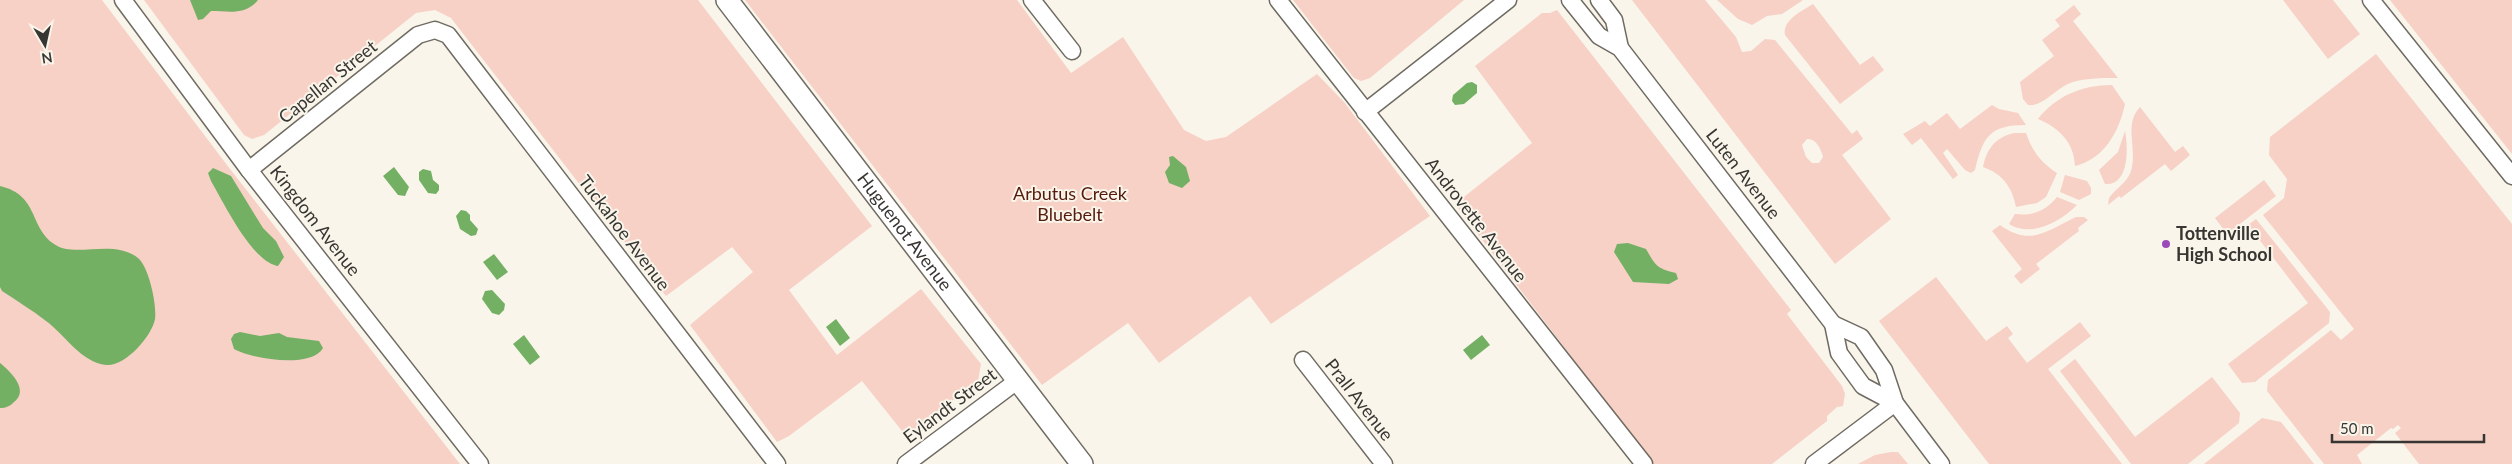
<svg xmlns="http://www.w3.org/2000/svg" width="2512" height="464" viewBox="0 0 2512 464" font-family="Lato,sans-serif">
<style>
.green{fill:#f7d0c6;fill-rule:evenodd}
.water{fill:#73b064}
.lines{fill:none;stroke-linecap:round;stroke-linejoin:round}
.minor-casing{stroke:#6f6b62;stroke-width:19}
.tertiary-casing{stroke:#6f6b62;stroke-width:24}
.minor{stroke:#fff;stroke-width:16}
.tertiary{stroke:#fff;stroke-width:21}
.poi-dot{fill:#9b4aba;stroke:#f9f5ea;stroke-width:2}
.labels{text-anchor:middle;stroke-width:4;stroke-linejoin:round;paint-order:stroke}
.street-label{font-size:18px;fill:#373632;stroke:#f9f5ea}
.park-label{font-size:18px;fill:#551a0c;stroke:#f9f5ea}
.poi-label{font-size:18px;font-weight:bold;fill:#373632;stroke:#f9f5ea;text-anchor:start}
</style>
<rect width="100%" height="100%" fill="#f9f5ea"/>
<g class="green">
<polygon points="0,0 102,0 230,169 460,464 0,464"/>
<polygon points="144,0 698,0 872,226 789,290 837,355 921,289 981,364 978,381 906,436 862,381 789,436 777,442 690,325 753,272 732,247 666,296 451,18 435,10 416,13 264,135 252,139 244,135"/>
<polygon points="745,0 1017,0 1071,73 1123,37 1184,130 1206,141 1226,137 1317,74 1344,102 1430,216 1271,324 1250,296 1159,363 1128,323 1042,385"/>
<polygon points="1293,0 1464,0 1370,78 1361,81 1354,78"/>
<path d="M1632,0H1705L1736,37L1742,52L1751,51L1765,39L1775,40L1852,134L1857,130L1863,139L1842,155L1891,219L1835,264ZM1807,139C1816,138 1821,149 1823,157L1819,163H1812L1806,157L1802,145Z"/>
<polygon points="1717,0 1803,0 1782,14 1767,16 1752,25 1738,19"/>
<polygon points="2283,0 2333,0 2360,34 2328,59"/>
<polygon points="2390,0 2512,0 2512,154"/>
<path d="M1813,4L1860,65L1873,56L1884,70L1840,104L1785,35C1782,20 1802,11 1813,4Z"/>
<path d="M2074,5L2081,14L2073,21L2118,78C2101,78 2085,78 2070,83C2055,89 2043,107 2028,105L2023,99L2020,82L2054,56L2042,40L2060,26L2055,20Z"/>
<polygon points="1557,10 1791,310 1787,314 1842,386 1845,394 1843,406 1837,407 1827,416 1827,421 1772,464 1653,464 1455,204 1532,143 1475,66 1542,13 1550,13"/>
<polygon points="2376,54 2512,224 2512,464 2419,464 2395,433 2401,428 2398,425 2393,429 2391,428 2357,455 2362,464 2324,464 2267,391 2268,380 2331,330 2341,340 2354,329 2263,215 2284,198 2287,179 2269,155 2270,137"/>
<path d="M2112,85L2125,104C2119,132 2104,159 2075,166C2074,142 2059,128 2038,119C2056,96 2082,85 2112,85Z"/>
<path d="M1992,105L1999,109L2018,113L2026,125C1989,125 1983,137 1975,170L1971,173L1965,170L1947,149L1943,153L1958,175L1953,179L1921,138L1912,145L1903,134L1925,121L1930,126L1947,113L1960,129Z"/>
<path d="M2140,107L2175,152L2183,146L2190,155L2171,171L2165,164L2121,198L2119,196L2108,205L2109,198C2116,188 2127,183 2131,171C2138,148 2123,125 2140,107Z"/>
<path d="M2125,131C2128,146 2130,186 2105,184L2099,170L2118,152Z"/>
<path d="M2014,133H2026C2032,151 2041,163 2057,173L2046,197L2037,203L2016,207C2012,187 2003,174 1983,167C1987,148 1995,138 2014,133Z"/>
<polygon points="2065,175 2087,181 2091,188 2091,194 2079,200 2060,192"/>
<polygon points="2264,180 2276,196 2227,234 2215,218"/>
<path d="M2057,197L2077,205C2060,222 2031,238 2009,224L2015,214C2032,216 2046,211 2057,197Z"/>
<path d="M2076,217H2084L2088,220L2078,228L2079,231L2036,264L2040,269L2021,284L2014,276L2022,269L1992,231L2000,225C2031,247 2046,231 2076,217Z"/>
<polygon points="2256,219 2330,312 2329,323 2255,382 2242,383 2228,364 2308,303 2248,225"/>
<polygon points="1936,277 1986,341 2007,326 2013,334 2008,338 2027,363 2080,322 2091,336 2048,369 2122,464 1989,464 1879,321"/>
<polygon points="2075,359 2135,437 2212,377 2240,413 2239,423 2188,464 2131,464 2060,371"/>
<polygon points="2262,418 2281,422 2314,464 2204,464"/>
<polygon points="1891,452 1898,452 1908,464 1858,464 1875,455"/>
</g>
<g class="water">
<path d="M190,0H258C245,16 228,11 211,11L203,19L198,20Z"/>
<polygon points="1472,82 1477,85 1477,93 1464,104 1455,105 1452,101 1453,95 1467,83"/>
<polygon points="1173,156 1186,167 1190,181 1182,188 1169,183 1165,172 1170,165 1169,157"/>
<polygon points="394,167 409,187 405,196 398,195 383,176"/>
<path d="M213,168L231,176L263,228L276,241L284,257L278,266C252,262 224,203 211,181L208,173Z"/>
<polygon points="423,169 431,171 433,180 439,185 439,190 436,194 428,193 419,180 419,172"/>
<path d="M0,186C39,195 29,227 54,244C75,259 113,238 138,258C149,267 157,305 155,319C152,336 125,367 106,365C82,363 64,334 46,321C32,310 17,301 2,291L0,287Z"/>
<polygon points="461,210 466,211 470,215 470,220 478,229 476,235 471,236 460,229 456,216"/>
<path d="M1628,243L1646,249C1656,266 1656,268 1676,273L1678,279L1669,284L1633,282L1614,252L1617,244Z"/>
<polygon points="494,254 508,272 497,280 483,262"/>
<polygon points="492,290 505,304 504,310 499,315 492,313 482,299 485,291"/>
<polygon points="836,319 850,338 840,346 826,327"/>
<path d="M240,332L260,336L279,333L287,337L319,341L323,348C311,369 252,359 234,349L231,339L234,334Z"/>
<polygon points="524,335 540,357 530,365 513,344"/>
<polygon points="1482,335 1490,345 1471,360 1463,350"/>
<path d="M0,363C10,371 30,390 14,402C10,406 6,408 0,408Z"/>
</g>
<g class="lines">
<defs>
<g id="minor">
<polyline points="123,0 249,170 480,464"/>
<polyline points="1032,0 1072,51"/>
<polyline points="1278,0 1644,464"/>
<polyline points="1570,0 1599,36 1620,48 1833,324 1839,353 1863,386 1895,403"/>
<polyline points="1599,0 1614,20 1620,48"/>
<polyline points="2371,0 2512,176"/>
<polyline points="1365,112 1508,0"/>
<polyline points="249,170 418,35 435,30 448,35 777,464"/>
<polyline points="1833,324 1861,337 1884,370 1895,403 1941,464"/>
<polyline points="1303,360 1384,464"/>
<polyline points="906,464 1017,381"/>
<polyline points="1814,464 1895,403"/>
</g>
<g id="tertiary">
<path id="s1" d="M727,0L1082,464"/>
</g>
</defs>
<use href="#minor" class="minor-casing"/>
<use href="#tertiary" class="tertiary-casing"/>
<use href="#minor" class="minor"/>
<use href="#tertiary" class="tertiary"/>
</g>
<circle class="poi-dot" cx="2166" cy="244" r="5"/>
<g class="labels">
<g class="street-label">
<text transform="translate(328 82) rotate(-39)" y="6">Capellan Street</text>
<text transform="translate(1743 174) rotate(52)" y="6">Luten Avenue</text>
<text transform="translate(1476 220) rotate(52)" y="6">Androvette Avenue</text>
<text transform="translate(315 221) rotate(52)" y="6">Kingdom Avenue</text>
<text dy="6" stroke="none"><textPath href="#s1" startOffset="292">Huguenot Avenue</textPath></text>
<text transform="translate(624 233) rotate(53)" y="6">Tuckahoe Avenue</text>
<text transform="translate(1359 400) rotate(52)" y="6">Prall Avenue</text>
<text transform="translate(950 406) rotate(-37)" y="6">Eylandt Street</text>
</g>
<g class="park-label">
<text x="1070" y="200">Arbutus Creek<tspan x="1070" dy="21">Bluebelt</tspan></text>
</g>
<g class="poi-label">
<text x="2176" y="240">Tottenville<tspan x="2176" dy="21">High School</tspan></text>
</g>
</g>
<g transform="translate(45 45) rotate(171)" stroke="#f9f5ea" stroke-width="4" paint-order="stroke">
<path d="M0-4L9 19L0 12L-9 19Z" fill="#373632"/>
<text y="-8" font-size="14" font-weight="bold" text-anchor="middle" fill="#373632">N</text>
</g>
<path d="M2332 434v8h152v-8" fill="none" stroke="#373632" stroke-width="2.5"/>
<text x="2340" y="434" font-size="15" fill="#373632" stroke="#f9f5ea" stroke-width="4" paint-order="stroke">50 m</text>
</svg>
